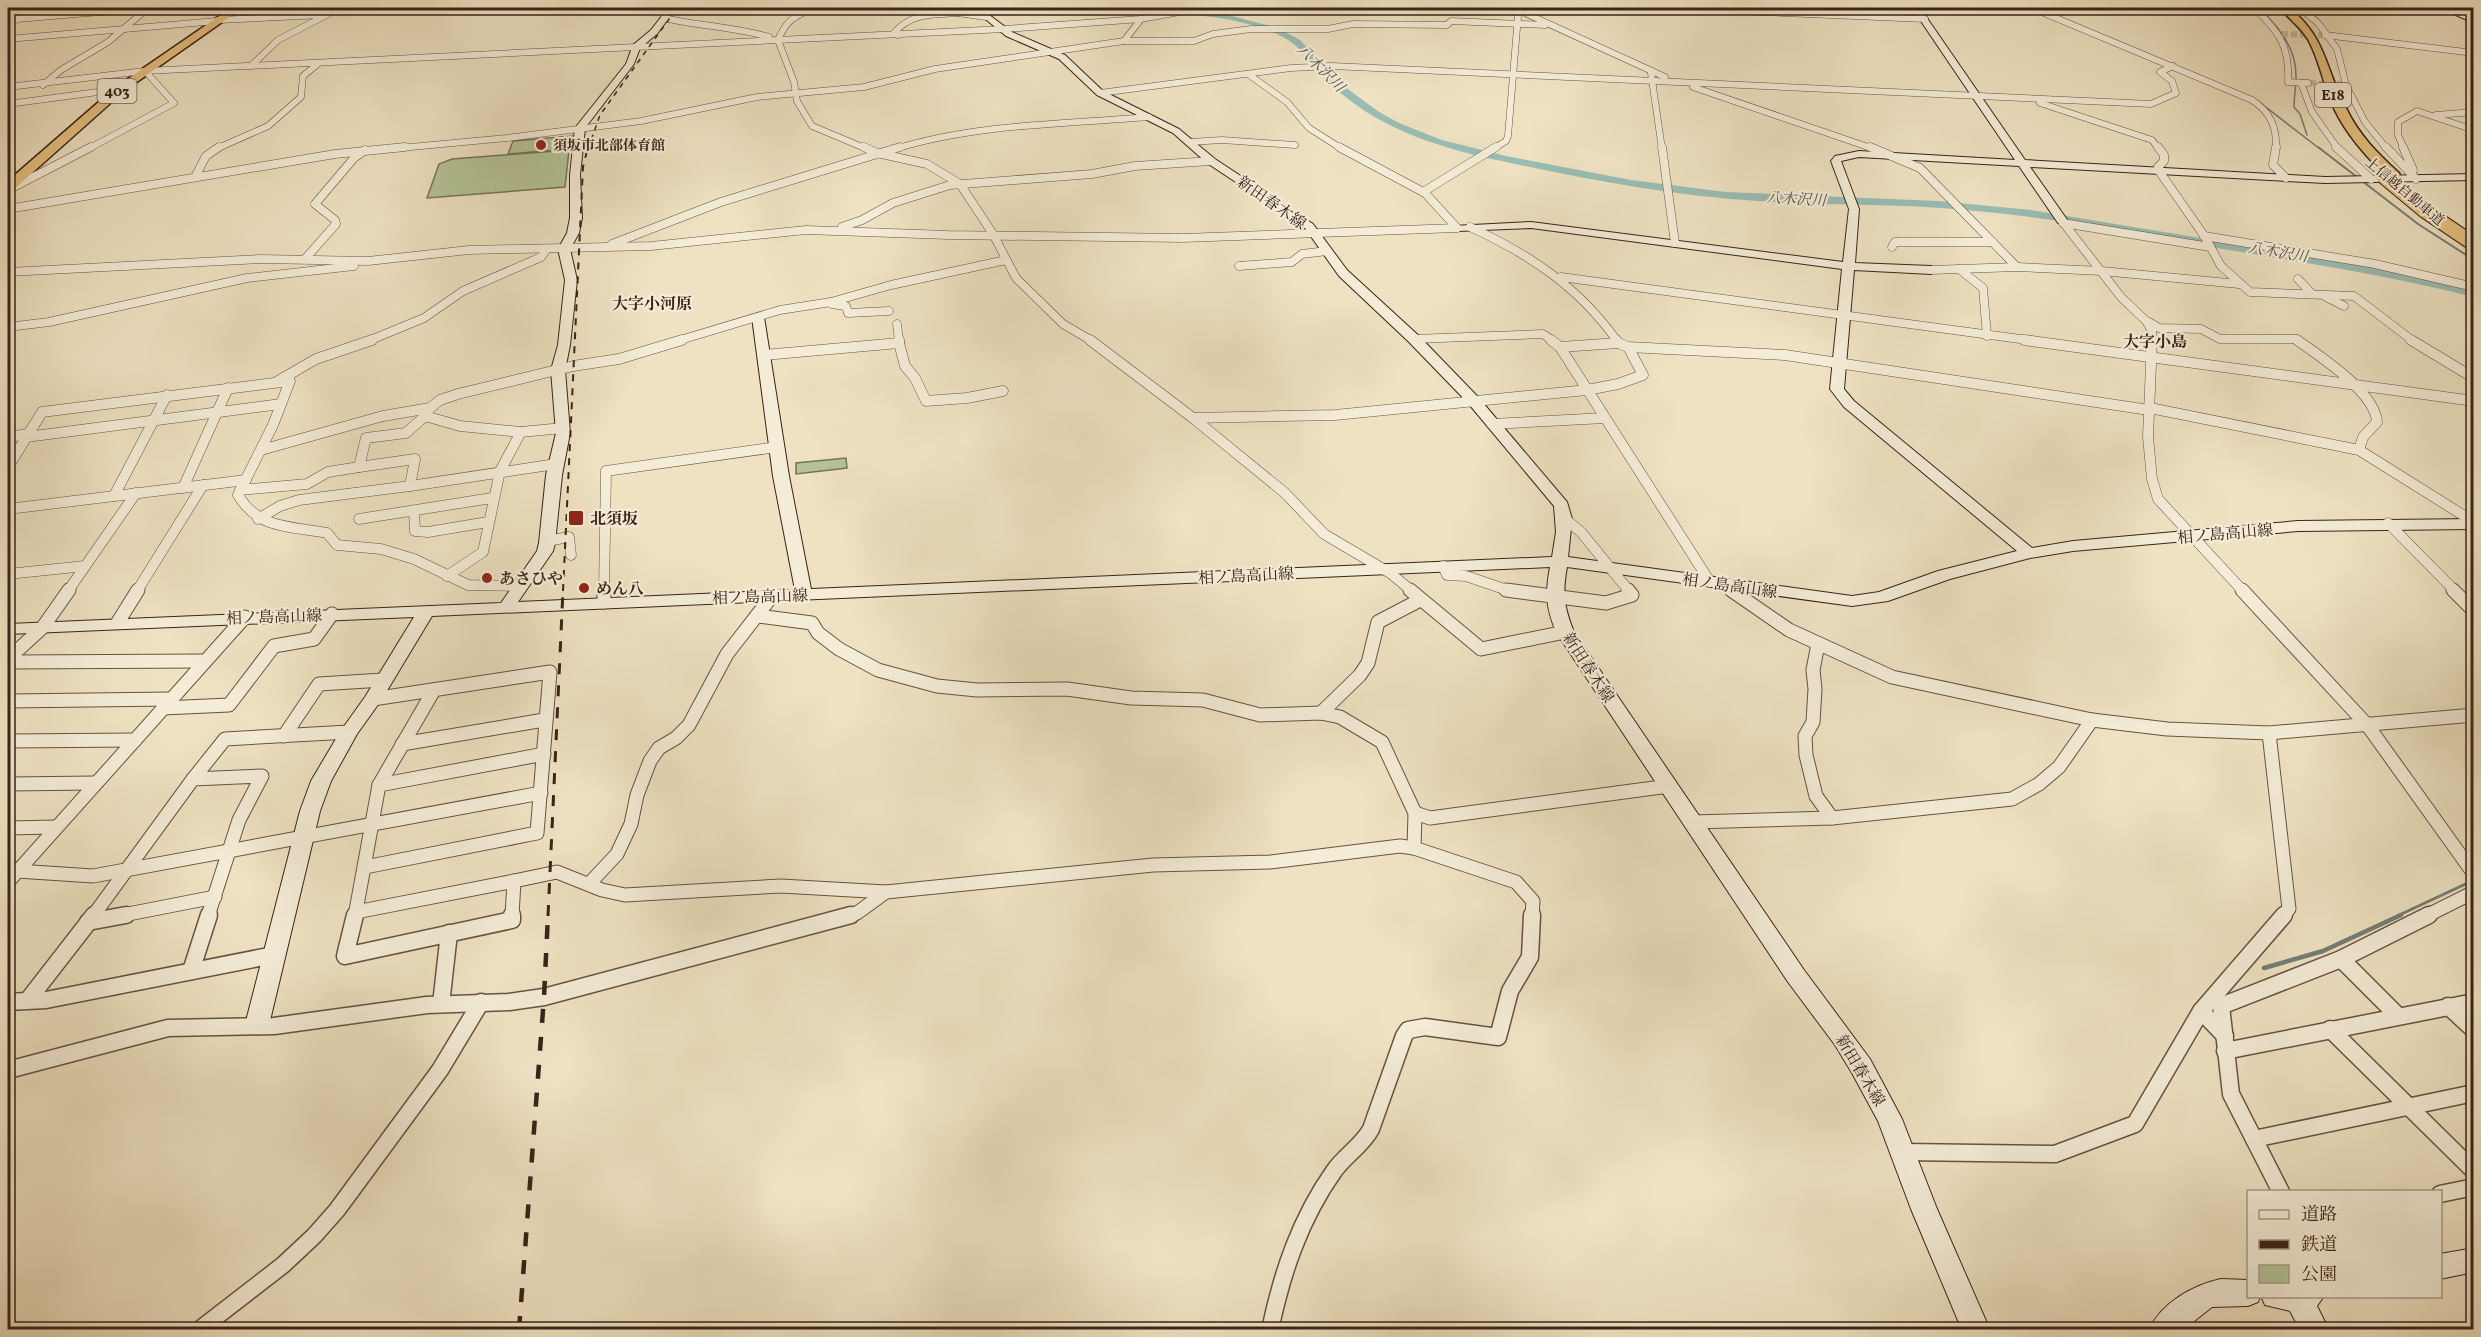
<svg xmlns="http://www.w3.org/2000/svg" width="2481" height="1337" viewBox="0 0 2481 1337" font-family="Vollkorn,'Noto Serif JP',serif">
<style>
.green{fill:#b4c497;stroke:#767458;stroke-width:1.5}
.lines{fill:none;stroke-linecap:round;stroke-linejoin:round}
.stream-far3{stroke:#737f77;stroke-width:1.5}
.stream-far2{stroke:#737f77;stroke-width:2}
.stream-far1{stroke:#737f77;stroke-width:3}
.stream{stroke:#737f77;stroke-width:4.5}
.river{fill:#99bdb5;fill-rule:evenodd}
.street-tunnel{stroke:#cabca0;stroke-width:6;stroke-dasharray:6 3;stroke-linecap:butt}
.street-far4-casing{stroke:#665343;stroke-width:7}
.street-far3-casing{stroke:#665343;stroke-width:9}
.street-far2-casing{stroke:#665343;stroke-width:11}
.street-far1-casing{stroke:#665343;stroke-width:15}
.street-casing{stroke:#665343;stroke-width:19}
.secondary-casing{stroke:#392319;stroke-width:2}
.highway-casing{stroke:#392319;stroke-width:3}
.street-far4{stroke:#f4ecd7;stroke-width:6}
.street-far3{stroke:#f4ecd7;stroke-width:8}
.street-far2{stroke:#f4ecd7;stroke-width:10}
.street-far1{stroke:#f4ecd7;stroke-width:13}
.street{stroke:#f4ecd7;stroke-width:16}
.secondary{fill:#f4ecd7;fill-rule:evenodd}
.highway{fill:#e7c181;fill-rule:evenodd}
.rail-far3{stroke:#392319;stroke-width:1.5;stroke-dasharray:5 5;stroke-linecap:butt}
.rail-far2{stroke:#392319;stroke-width:2;stroke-dasharray:7 7;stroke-linecap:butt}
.rail-far1{stroke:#392319;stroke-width:3;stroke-dasharray:11 11;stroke-linecap:butt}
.rail{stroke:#392319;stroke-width:4.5;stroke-dasharray:14 14;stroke-linecap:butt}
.highway-bridge-casing{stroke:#392319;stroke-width:16;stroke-linecap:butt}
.highway-bridge{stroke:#e7c181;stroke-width:14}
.poi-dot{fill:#8f2418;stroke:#f4ecd7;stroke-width:2}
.labels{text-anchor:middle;stroke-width:4.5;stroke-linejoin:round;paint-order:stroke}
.far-poi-label{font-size:14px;font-weight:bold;fill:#392319;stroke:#f4ecd7;text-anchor:start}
.far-street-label{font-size:14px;fill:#392319;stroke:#f4ecd7}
.far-water-label{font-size:15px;font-style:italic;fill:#565148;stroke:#f4ecd7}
.shield{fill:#f4ecd7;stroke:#715f52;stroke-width:1.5}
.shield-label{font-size:15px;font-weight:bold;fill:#392319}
.street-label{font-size:16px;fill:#392319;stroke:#f4ecd7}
.far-quarter-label{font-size:16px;font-weight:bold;fill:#392319;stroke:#f4ecd7}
.poi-label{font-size:16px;font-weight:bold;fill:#392319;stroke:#f4ecd7;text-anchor:start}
</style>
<rect width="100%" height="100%" fill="#eee2c2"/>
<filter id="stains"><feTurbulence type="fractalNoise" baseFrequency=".00333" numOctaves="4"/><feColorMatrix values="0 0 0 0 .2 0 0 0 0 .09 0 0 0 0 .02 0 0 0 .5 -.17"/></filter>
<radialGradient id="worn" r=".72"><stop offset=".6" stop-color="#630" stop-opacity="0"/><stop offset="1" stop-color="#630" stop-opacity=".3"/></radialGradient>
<g class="green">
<polygon points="572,136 569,149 508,154 513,141"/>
<polygon points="569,150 565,187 427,198 439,164 452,159"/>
<polygon points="846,458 847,468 796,474 796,463"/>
</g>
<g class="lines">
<g class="stream-far3">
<path d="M2259,8C2279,27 2297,49 2296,78C2296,88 2294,97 2294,107L2300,114L2307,135"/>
<polyline points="2258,101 2320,149"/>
</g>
<polyline class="stream-far2" points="2318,147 2418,224 2474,260"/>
<polyline class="stream-far1" points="2397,916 2472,881"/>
<polyline class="stream" points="2264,968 2323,951 2401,915"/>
<path class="river" d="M1152,8H1173L1224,14L1278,28L1300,40L1341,84L1379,112L1399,123L1442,140L1506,156L1631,180L1726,192L1938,201L2031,210L2352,263L2474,289V297C2391,276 2307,263 2223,249C2137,234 2051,217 1964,210C1896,203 1826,206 1758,201C1673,196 1589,180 1506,162C1445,149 1385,132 1337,90C1318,73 1306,49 1283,37C1244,17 1199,16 1156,11Z"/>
<g class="street-tunnel">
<polyline points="2275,8 2294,9"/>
<polyline points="2282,34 2325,35"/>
<polyline points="2310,83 2341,84"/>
</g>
<defs>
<g id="street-far4">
<polyline points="633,8 633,10 663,8"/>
<path d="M814,8C794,17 787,19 778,40L794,82L797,101L812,126L867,149"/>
<polyline points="1514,8 1665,77"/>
<polyline points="1665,8 1925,19"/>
<path d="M2032,8L2252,100C2270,112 2277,126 2276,149"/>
<path d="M2254,8C2279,31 2290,47 2288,82L2308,83"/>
<polyline points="2300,8 2318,23 2337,49 2346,85 2365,122 2387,149"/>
<polyline points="952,9 958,13 986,17"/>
<path d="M664,18C699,26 735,27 769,37"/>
<polyline points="17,19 147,8"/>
<polyline points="218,20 322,15"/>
<polyline points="8,24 38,8"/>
<path d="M898,35L894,33C912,12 933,15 958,13"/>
<polyline points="2325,35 2474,53"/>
<polyline points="8,39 217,21"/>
<polyline points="1124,41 1194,41 1213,34 1251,29 1328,29 1353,24 1447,25 1451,21 1545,25"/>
<polyline points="251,66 278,40 340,8"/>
<polyline points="1651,73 1662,149"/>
<polyline points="1248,74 1287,102 1309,128 1342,149"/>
<polyline points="2301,83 2312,112 2338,149"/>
<polyline points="43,85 61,70 108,42 148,8"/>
<polyline points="8,87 145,71 1004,29 1141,19 1201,8"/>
<polyline points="1693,87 1874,149"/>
<polyline points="1100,93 1291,68 1332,66 2151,104 2176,93 2172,81 2160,72 2173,66"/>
<polyline points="2040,103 2152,140 2159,149"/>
<polyline points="8,104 120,89"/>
<polyline points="2436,115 2474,112"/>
<polyline points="1190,142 1222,140 1295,145"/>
<polyline points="88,149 174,103 145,71"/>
<polyline points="216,149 268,126 301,97 303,76 319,63"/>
<polyline points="389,149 507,138 641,121 757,97 864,87 935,69 1124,41 1141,19"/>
<path d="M895,149C976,124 1065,124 1149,117"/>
<polyline points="1493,149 1506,141 1508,136 1518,16"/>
<polyline points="2404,149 2398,135 2398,122 2417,111 2474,130"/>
</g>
<g id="street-far3">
<polyline points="864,147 877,153 927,164 960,184 993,234 1016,278 1063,324 1092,341"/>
<polyline points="1339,147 1425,193 1457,228"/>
<polyline points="1662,147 1675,243"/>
<polyline points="1870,147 1920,168 2017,267"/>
<polyline points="2158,147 2164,155 2164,161 2158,167 2161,171"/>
<polyline points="2276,147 2273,165 2286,178"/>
<polyline points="2336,147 2371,179"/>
<polyline points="2386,147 2416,179"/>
<polyline points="2403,147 2413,170 2411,174"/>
<polyline points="2159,171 2205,237 2221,266 2250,292 2354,296 2413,341"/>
<polyline points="195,177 206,156 219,147"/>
<polyline points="8,190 91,147"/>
<polyline points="1423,192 1496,147"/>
<polyline points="8,209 335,154 405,147"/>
<polyline points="2062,221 2121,297 2146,321 2152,331 2152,341"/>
<polyline points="2063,223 2210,247"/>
<polyline points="842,227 862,220 893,203 950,185 1092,174 1135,166 1211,161"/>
<path d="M1470,227C1529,254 1579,287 1617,341"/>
<polyline points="2204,236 2375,264 2474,287"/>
<polyline points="612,244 721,202 900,147"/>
<polyline points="1892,247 1895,242 1992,242"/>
<polyline points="305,259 336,224 335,220 315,204 354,158 365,150"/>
<polyline points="1239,266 1292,262 1302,254 1327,251"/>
<polyline points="1959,269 1983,288 1987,336"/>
<polyline points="1931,270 2017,267 2102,271 2239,284"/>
<polyline points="8,272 261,259 368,261 469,250 651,246 806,230 948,235 1183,238 1457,228"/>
<polyline points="1561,277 2035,341"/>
<polyline points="2298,279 2312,294"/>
<polyline points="2326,297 2344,306"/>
<polyline points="832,304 846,306 848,313 889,311"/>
<polyline points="2147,321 2159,328 2201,329 2220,339 2296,339 2299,341"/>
<polyline points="897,324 899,341"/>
<polyline points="8,327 49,322 247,278 354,266"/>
<polyline points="1414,339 1543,334 1553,341"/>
<polyline points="368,341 424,318 463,291 541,257 547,249"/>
<polyline points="677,341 780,310 831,302 891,285 1006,260"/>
</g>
<g id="street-far2">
<polyline points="1090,340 1193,418 1285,493 1324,534 1390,573 1412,591"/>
<polyline points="1551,340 1560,347 1710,582"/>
<polyline points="1616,340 1618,343"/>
<polyline points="2024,340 2474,401"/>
<polyline points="2152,340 2148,437 2152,479 2158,499 2243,591"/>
<path d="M2297,340C2321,357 2375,392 2377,422L2363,437L2359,450"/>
<polyline points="2411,340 2474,378"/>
<polyline points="899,343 905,366 915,378 926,401 967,398 1003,391"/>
<polyline points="1560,347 1618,343 1628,347 1785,355 2149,410 2155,409 2359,450 2474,522"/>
<polyline points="764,355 899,343 899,340"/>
<polyline points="278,381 316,359 372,340"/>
<polyline points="429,409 425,416 460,426 521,432"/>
<polyline points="1193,418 1335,415 1587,390 1618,384 1643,375 1628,347"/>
<polyline points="1492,424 1605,418"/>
<polyline points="8,437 28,434"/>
<polyline points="26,437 281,404"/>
<polyline points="261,450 383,416 430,408 440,400 458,394 573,366 619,359 682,340"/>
<path d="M8,467L42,412L290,381L273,425L238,495C259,530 291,526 327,533L337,545L381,549L414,559L468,585L522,586"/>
<polyline points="410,486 556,464"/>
<polyline points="183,488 228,388"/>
<polyline points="240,490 307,484 328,472 359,467 366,438 406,433 425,416"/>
<polyline points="114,496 167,395"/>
<polyline points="8,509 246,480"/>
<polyline points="414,511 415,531 428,532 488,522"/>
<polyline points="258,519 280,506 299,500 410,486 415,459 359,467"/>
<polyline points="359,519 492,498"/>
<polyline points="1565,519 1581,532 1629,591"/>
<polyline points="2388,523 2455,591"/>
<polyline points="547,541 569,537 571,555"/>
<polyline points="1443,566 1447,575 1466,576 1510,591"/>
<polyline points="8,574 85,566"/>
<polyline points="447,576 483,552 500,471 521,432 563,428"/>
<polyline points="1724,585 1733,591"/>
<polyline points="68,591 136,493"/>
<polyline points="137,591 203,485"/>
<polyline points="604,591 606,471 777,447"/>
</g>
<g id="street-far1">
<polyline points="1410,590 1481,649 1565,632"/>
<polyline points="1506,590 1606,603 1632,595 1628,590"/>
<polyline points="1731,590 1789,630 1892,677 2092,720 2167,729 2269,733 2474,715"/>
<polyline points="2242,590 2368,726 2474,874"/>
<polyline points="2453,590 2474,611"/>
<polyline points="604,602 604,590"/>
<polyline points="758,616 812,623 818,633 839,649 878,670 937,686 977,690 1067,689 1131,698 1203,700 1260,715 1321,713 1340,717 1382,742 1415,813 1414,848 1516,882 1533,901 1532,916"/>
<polyline points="118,622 138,590"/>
<polyline points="1818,644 1813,670 1815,689 1813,722 1805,736 1806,755 1816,796 1832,818"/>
<polyline points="8,659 43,627 69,590"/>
<polyline points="8,662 205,661"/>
<polyline points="8,701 170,699"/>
<polyline points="163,708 229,705 274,646 314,639 332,614"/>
<polyline points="1321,713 1360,675 1368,663 1378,622 1420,600"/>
<polyline points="2269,733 2289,909 2282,916"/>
<polyline points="284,736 319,684 383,680"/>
<polyline points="8,741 135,740"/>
<polyline points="402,744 544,720"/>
<polyline points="193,779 225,739 349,732"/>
<polyline points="8,784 95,783"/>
<polyline points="379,785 544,754"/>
<polyline points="1415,813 1430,818 1669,786"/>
<polyline points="1693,822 1832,818 2012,799 2039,784 2059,767 2092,720"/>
<polyline points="8,828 55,827"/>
<polyline points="365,867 537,833 550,672 373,699"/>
<polyline points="17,871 93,876 541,793"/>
<polyline points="8,882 245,617"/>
<polyline points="589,884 617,854 631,824 637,795 650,761 659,748 676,738 689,725 727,654 772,596"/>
<polyline points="356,912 514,881"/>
<polyline points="93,916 193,779 262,776 239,820 208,916"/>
<polyline points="118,916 215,897"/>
<polyline points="355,916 379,785 434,690"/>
<polyline points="512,916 514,881 557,872 602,890 625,895 781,886 886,892 1153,865 1270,862 1400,846 1414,848"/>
<polyline points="846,916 857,913 886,892"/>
<polyline points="2426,916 2474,892"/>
</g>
<g id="street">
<polyline points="355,915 345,956 512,920 512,915"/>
<polyline points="88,922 126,915"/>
<polyline points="2341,959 2397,1015"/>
<polyline points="191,971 209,915"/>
<polyline points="28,1000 94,915"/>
<polyline points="8,1002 46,1000 274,955"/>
<polyline points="441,1004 449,933"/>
<polyline points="2448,1006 2474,1030"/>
<polyline points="2330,1029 2474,1171"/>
<polyline points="2225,1036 2201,1011 2284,915"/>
<polyline points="2225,1051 2474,1002"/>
<polyline points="8,1070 168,1028 274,1026 427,1005 509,1002 544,997 851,915"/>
<polyline points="2254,1139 2474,1093"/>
<polyline points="1904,1152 2055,1154 2135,1124 2201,1011"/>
<polyline points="2281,1192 2231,1094 2221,1006 2341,959 2429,915"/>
<polyline points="2440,1194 2474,1187"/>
<polyline points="199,1330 283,1265 314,1236 337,1210 440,1070 481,1002"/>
<path d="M1270,1330C1282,1273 1300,1219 1334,1171C1345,1155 1362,1146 1371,1129L1404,1036L1408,1030L1425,1027L1498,1037L1510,991L1530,957L1532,915"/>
</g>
<g id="secondary">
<path d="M668,8H676L657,34L640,48L634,64L585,128L580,175L582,218L579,233L570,249L577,280L570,345L565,370L570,433L562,475L555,543L553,551L518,602L795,590L773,476L752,317L758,313L764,317L789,476L811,589L1552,557L1556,532L1554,506L1468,403L1409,342L1339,276L1305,228L1207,163L1173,133L1097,95L1059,59L1006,36L972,8H980L1012,32L1065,55L1103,91L1179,129L1215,159L1313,224L1347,270L1419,336L1478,397L1567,502L1572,519L1568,557L1852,596L1879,592L1938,571L2017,551L1844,407L1830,389L1842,269L1531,228L1457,231L1453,230V226L1531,222L1843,262L1849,209L1831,161L1835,156L1859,151L2015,160L1912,8H1920L2025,160L2325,177L2474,174V180L2325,183L2030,167L2068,221L2062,224L2058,223L2019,166L1859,157L1841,161L1859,209L1855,263L1931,266L1937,270L1931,274L1854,270L1844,389L1854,401L2032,548L2073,541L2298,521L2474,519V529L2298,531L2073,551L2030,558L1950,579L1888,601L1852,606L1567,567C1562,594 1564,607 1574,632L1804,970L1870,1059L1902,1119L1937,1209L1990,1330H1962L1911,1209L1878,1121L1852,1073L1835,1045L1788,982L1556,632C1546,607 1545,594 1550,567L432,616L382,699L357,734L331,781L320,811L269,1025L265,1032L257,1034L249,1032L245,1025L300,811L311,781L340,732L365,697L414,617L8,634V624L501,603L537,551L539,543L546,475L556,433L551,370L558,345L565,280L558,249L567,233L570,218V175L575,128L626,64L633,45L651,30Z"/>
<polygon points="2291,8 2357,8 2323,13 2294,11 2291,11"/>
<polygon points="2440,8 2449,8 2474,18 2474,23"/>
<polygon points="2474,1248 2474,1272 2440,1279 2440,1254"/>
<path d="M2221,1279L2248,1280V1296H2260L2258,1302L2248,1306L2212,1307L2183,1330H2149C2161,1303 2193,1285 2221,1279Z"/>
<polygon points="2261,1296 2324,1296 2317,1306 2329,1330 2300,1330 2290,1311 2265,1305"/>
</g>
<g id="highway">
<polygon points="231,8 242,8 124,91 13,190 8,191 8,181 116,87"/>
<path d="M2280,8H2290C2328,41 2324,67 2346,108C2358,134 2378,154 2399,173L2400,176L2399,179H2389C2370,160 2352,141 2339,118C2325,94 2322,67 2310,43C2303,29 2290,20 2280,8Z"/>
</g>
</defs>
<use href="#street-far4" class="street-far4-casing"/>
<use href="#street-far3" class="street-far3-casing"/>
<use href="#street-far2" class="street-far2-casing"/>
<use href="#street-far1" class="street-far1-casing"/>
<use href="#street" class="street-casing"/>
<use href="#secondary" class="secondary-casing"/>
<use href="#highway" class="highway-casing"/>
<use href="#street-far4" class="street-far4"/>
<use href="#street-far3" class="street-far3"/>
<use href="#street-far2" class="street-far2"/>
<use href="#street-far1" class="street-far1"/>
<use href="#street" class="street"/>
<use href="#secondary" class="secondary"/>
<use href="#highway" class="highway"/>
<polyline class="rail-far3" points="588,149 600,115 677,8"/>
<polyline class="rail-far2" points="563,591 583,167 588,147"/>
<polyline class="rail-far1" points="548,916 563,590"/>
<polyline class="rail" points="519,1330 544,997 548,915"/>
<defs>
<polyline id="highway-bridge" points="2383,176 2425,211 2474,244"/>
</defs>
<use href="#highway-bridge" class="highway-bridge-casing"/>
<use href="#highway-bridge" class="highway-bridge"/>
</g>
<g class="poi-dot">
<circle cx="541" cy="145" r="6"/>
<rect x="568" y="510" width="16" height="16" rx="3"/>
<circle cx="487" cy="578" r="6"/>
<circle cx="584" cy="588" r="6"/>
</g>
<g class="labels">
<g class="far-poi-label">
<text x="553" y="150">須坂市北部体育館</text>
</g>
<g class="far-street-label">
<text transform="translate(2405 191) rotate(40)" y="5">上信越自動車道</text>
</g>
<g class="far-water-label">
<text transform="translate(1321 68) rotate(45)" y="5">八木沢川</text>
<text transform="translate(1796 199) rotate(3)" y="5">八木沢川</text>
<text transform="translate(2278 252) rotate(9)" y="5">八木沢川</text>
</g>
<g class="shield">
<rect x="97.5" y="79" width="39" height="24" rx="4.5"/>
<rect x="2315" y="83" width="36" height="24" rx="4.5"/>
</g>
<g class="shield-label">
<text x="117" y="96">403</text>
<text x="2333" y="100">E18</text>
</g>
<g class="street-label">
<text transform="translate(1272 202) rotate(35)" y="6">新田春木線</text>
<text transform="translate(2225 533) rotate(-5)" y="6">相ノ島高山線</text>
<text transform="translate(1246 575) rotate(-3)" y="6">相ノ島高山線</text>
<text transform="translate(1730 585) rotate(8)" y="6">相ノ島高山線</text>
<text transform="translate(760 596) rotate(-2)" y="6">相ノ島高山線</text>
<text transform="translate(274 616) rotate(-2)" y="6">相ノ島高山線</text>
<text transform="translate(1589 667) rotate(57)" y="6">新田春木線</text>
<text transform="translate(1861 1070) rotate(59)" y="6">新田春木線</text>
</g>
<g class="far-quarter-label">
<text x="652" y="309">大字小河原</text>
<text x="2155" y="347">大字小島</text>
</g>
<g class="poi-label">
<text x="590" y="524">北須坂</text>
<text x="499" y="584">あさひや</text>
<text x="596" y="594">めん八</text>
</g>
</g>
<rect width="2481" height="1337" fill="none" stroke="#eee2c2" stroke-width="30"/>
<rect x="9" y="9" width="2463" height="1319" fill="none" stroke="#392319" stroke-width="3"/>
<rect x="15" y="15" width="2451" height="1307" fill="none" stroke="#392319" stroke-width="1.5"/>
<rect x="2247" y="1190" width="195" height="108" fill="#f4ecd7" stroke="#a99c8b" stroke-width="1.5"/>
<rect x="2259" y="1210" width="30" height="9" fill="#f4ecd7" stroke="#a99c8b" stroke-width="1.5"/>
<text x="2301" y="1220" font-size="18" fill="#392319">道路</text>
<rect x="2259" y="1240" width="30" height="9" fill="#392319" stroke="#a99c8b" stroke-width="1.5"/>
<text x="2301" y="1250" font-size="18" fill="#392319">鉄道</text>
<rect x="2259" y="1265" width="30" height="18" fill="#b4c497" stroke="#a99c8b" stroke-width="1.5"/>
<text x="2301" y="1280" font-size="18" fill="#392319">公園</text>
<rect width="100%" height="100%" filter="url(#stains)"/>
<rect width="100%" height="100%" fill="url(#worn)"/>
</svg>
